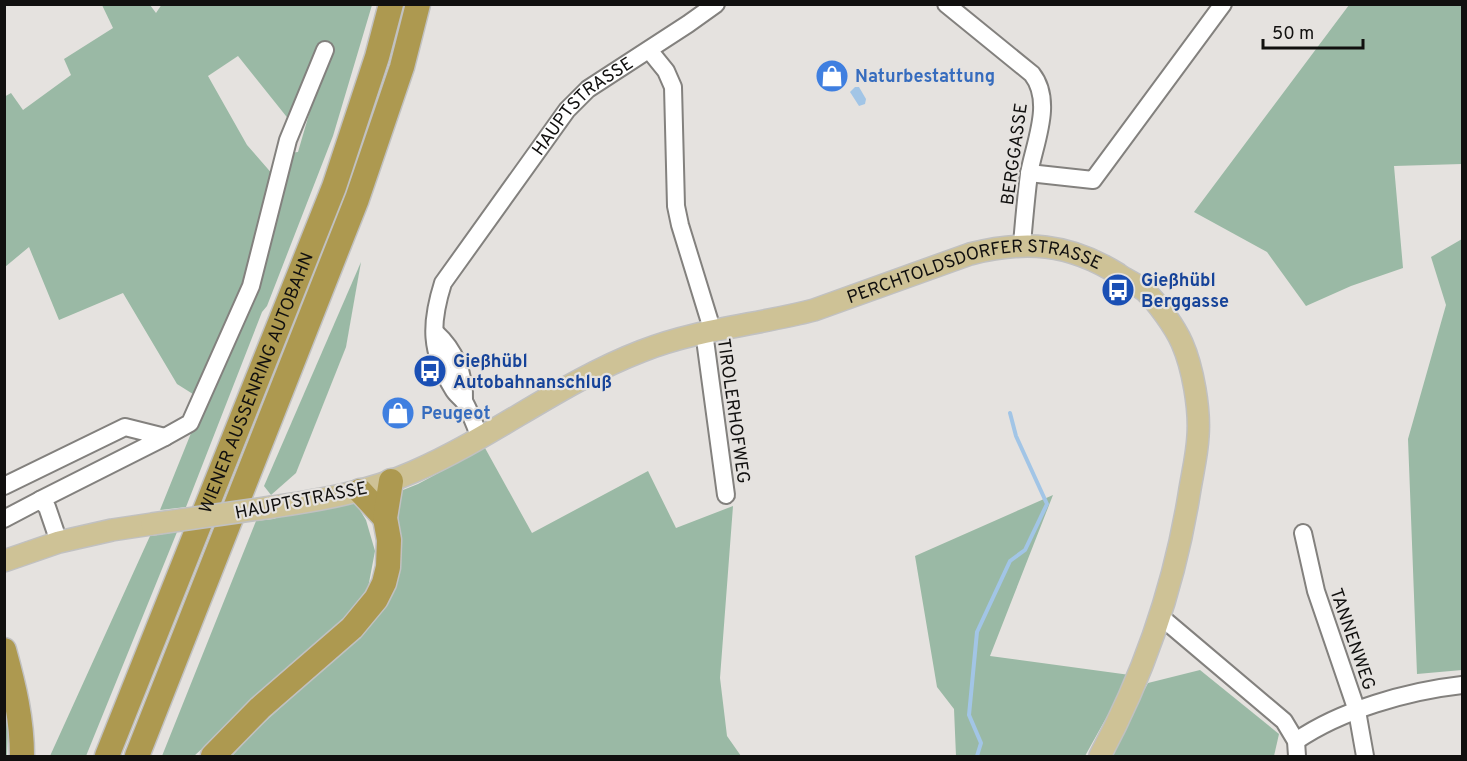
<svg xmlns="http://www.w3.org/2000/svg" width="1467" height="761" viewBox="0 0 1467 761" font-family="Overpass,sans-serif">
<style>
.green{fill:#9ab9a5;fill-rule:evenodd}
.water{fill:#a2c5e6}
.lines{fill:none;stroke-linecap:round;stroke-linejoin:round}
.stream{stroke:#a2c5e6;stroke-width:4}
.minor-casing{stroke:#83817e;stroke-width:20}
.major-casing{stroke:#c1c1c1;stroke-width:24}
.highway-casing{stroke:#c1c1c1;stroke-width:27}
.minor{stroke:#fff;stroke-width:16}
.major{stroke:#cec296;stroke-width:21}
.highway{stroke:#ad9950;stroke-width:24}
.major-bridge-casing{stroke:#c1c1c1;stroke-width:24;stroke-linecap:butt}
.major-bridge{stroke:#cec296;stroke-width:21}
.labels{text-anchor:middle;stroke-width:4.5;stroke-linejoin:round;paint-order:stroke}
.shop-label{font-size:18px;font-weight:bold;fill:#366cbe;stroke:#e5e2df;text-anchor:start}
.street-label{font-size:18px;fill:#11100f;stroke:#e5e2df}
.transit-label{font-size:18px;font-weight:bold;fill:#164399;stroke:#e5e2df;text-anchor:start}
</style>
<rect width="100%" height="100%" fill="#e5e2df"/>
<g class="green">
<path d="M162,4L372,5L333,136L267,306L262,312L186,507L160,510L204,401L177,384L123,293L59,320L29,247L5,267L4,97L11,93L23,110L71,75L64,59L113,28L102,5H150L156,13ZM238,56L290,121L321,73L298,152L289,153L274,176L247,145L208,76Z"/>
<polygon points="1349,5 1462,5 1462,164 1394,166 1403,268 1351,286 1306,306 1267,252 1194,212"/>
<polygon points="1462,239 1462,670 1417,674 1408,439 1446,305 1431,257"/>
<polygon points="361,262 346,347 296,473 271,495 264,486"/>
<polygon points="485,448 532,533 648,471 676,528 733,506 720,678 727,736 741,756 232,756 257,729 354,641 394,521 398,492 418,484"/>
<polygon points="1053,495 990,656 1130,675 1085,756 956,756 954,709 937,687 915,556"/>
<polygon points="355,502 366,520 375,551 368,588 341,622 194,756 162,756 256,521 273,519 302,510"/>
<polygon points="177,532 86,756 50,756 150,536"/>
<polygon points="1200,670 1279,734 1274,756 1109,756 1148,683"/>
<polygon points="4,705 8,727 7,756 5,756"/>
</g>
<polygon class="water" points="855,87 859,87 866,99 865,104 859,106 850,92"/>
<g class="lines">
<polyline class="stream" points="977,756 981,743 969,715 977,632 1010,561 1025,550 1047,504 1016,436 1010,413"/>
<defs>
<g id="minor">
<path d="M946,4L1032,74C1054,102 1034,144 1029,174C1026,197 1024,221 1022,244"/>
<polyline points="649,50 666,71 673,87 676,206 680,225 712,329"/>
<polyline points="1029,173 1093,180 1223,4"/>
<polyline points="704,332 726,495"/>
<path d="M436,333C455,350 465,375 464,401"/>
<polyline points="165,437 190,423 251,286 288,140 325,50"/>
<path id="s1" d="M480,437C475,426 471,414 465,403C462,398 456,395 453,389C430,352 430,324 443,283L567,110L588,89L688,24L716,4"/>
<polyline points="4,486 125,427 165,437 40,500"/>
<polyline points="4,519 40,500 47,507 59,542"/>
<polyline points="1303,533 1316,591 1357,711 1365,756"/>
<polyline points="1161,617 1284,721 1296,741 1297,756"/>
<path d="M1296,741C1341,710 1408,691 1462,685"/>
</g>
<g id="major">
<path id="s2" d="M272,507C320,500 368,492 413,472C492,438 561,382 642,351C697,329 757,325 814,310L970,254C1025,240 1069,243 1118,274C1126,280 1137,284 1145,291C1157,302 1175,327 1182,343C1193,368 1200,409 1198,436C1197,456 1192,475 1189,495C1174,587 1144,674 1100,756"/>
<polyline points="4,561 59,542 112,530 152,524"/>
</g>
<g id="highway">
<polyline points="360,491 385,518"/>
<path d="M4,650C14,686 22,719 22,756"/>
<path id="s3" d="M107,756L334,187L377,57L391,4"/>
<polyline points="137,756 357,199 402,67 418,4"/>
<polyline points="213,756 260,708 352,628 376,599 384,583 388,567 389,540 385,518 391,481"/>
</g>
</defs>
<use href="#minor" class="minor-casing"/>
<use href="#major" class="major-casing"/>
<use href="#highway" class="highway-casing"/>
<use href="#minor" class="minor"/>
<use href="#major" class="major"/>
<use href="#highway" class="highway"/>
<defs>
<polyline id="major-bridge" points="152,524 272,507"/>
</defs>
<use href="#major-bridge" class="major-bridge-casing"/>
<use href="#major-bridge" class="major-bridge"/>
</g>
<defs>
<symbol id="shop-disc" viewBox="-11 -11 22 22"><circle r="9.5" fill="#3f7fe0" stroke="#e5e2df"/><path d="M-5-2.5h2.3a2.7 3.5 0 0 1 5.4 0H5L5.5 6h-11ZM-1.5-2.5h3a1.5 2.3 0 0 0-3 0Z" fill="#fff"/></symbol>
<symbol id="bus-disc" viewBox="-11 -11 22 22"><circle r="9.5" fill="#1a4fb4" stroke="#e5e2df"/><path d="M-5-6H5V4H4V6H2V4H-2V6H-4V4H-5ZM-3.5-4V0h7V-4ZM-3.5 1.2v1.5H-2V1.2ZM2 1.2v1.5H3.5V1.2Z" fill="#fff"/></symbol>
</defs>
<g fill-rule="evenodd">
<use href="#shop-disc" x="813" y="57" width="38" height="38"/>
<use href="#bus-disc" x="1099" y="271" width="38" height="38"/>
<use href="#bus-disc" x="411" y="352" width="38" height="38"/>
<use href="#shop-disc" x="379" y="394" width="38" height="38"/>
</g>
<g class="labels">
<g class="shop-label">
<text x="855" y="82">Naturbestattung</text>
<text x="421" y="419">Peugeot</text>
</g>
<g class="street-label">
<text dy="6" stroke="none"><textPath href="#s1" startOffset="393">HAUPTSTRASSE</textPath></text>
<text transform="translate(1014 154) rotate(-82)" y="6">BERGGASSE</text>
<text dy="6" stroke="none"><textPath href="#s2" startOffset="750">PERCHTOLDSDORFER STRASSE</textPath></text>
<text dy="6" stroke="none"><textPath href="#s3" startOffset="402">WIENER AUSSENRING AUTOBAHN</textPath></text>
<text transform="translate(734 411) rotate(82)" y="6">TIROLERHOFWEG</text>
<text transform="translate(301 500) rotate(-11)" y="6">HAUPTSTRASSE</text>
<text transform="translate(1353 639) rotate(71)" y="6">TANNENWEG</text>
</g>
<g class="transit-label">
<text x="1141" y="286">Gießhübl<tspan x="1141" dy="21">Berggasse</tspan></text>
<text x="453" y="367">Gießhübl<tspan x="453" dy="21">Autobahnanschluß</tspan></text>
</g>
</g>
<rect width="1467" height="761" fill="none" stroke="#11100f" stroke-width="12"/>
<path d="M1263 39v9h100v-9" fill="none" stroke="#11100f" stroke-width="3"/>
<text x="1272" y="39" font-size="18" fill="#11100f" stroke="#e5e2df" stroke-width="4.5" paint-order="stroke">50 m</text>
</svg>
